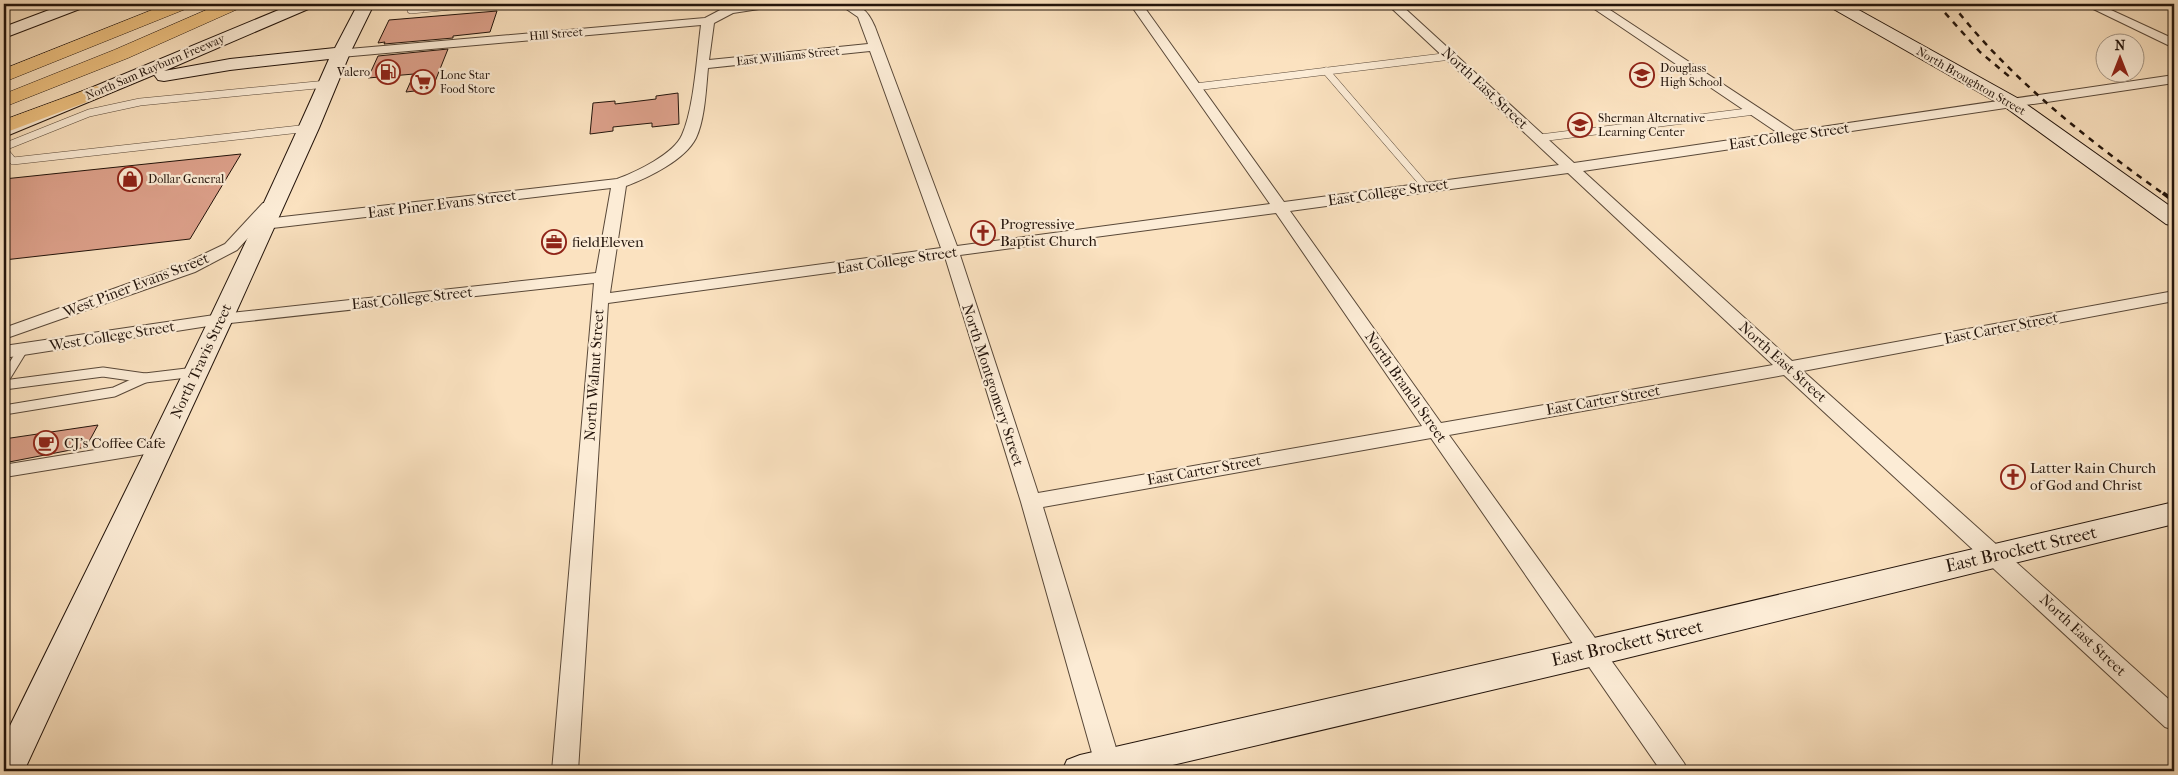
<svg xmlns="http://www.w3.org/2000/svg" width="2178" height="775" viewBox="0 0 2178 775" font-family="'IM FELL French Canon',serif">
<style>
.building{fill:#dca08a;stroke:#23140b}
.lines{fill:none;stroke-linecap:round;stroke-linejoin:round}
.lane-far2-casing{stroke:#594838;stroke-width:8}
.lane-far1-casing{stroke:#594838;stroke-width:11}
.lane-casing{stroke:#594838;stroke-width:14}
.street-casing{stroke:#594838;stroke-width:2}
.secondary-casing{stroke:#23140b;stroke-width:2}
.highway-casing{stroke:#23140b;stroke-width:1}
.lane-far2{stroke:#fcecd6;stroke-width:7}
.lane-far1{stroke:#fcecd6;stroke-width:9}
.lane{stroke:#fcecd6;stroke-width:12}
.street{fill:#fcecd6;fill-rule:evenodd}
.secondary{fill:#fcecd6;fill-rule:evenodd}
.highway{fill:#eec180;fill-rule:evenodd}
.rail-far1{stroke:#23140b;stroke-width:2.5;stroke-dasharray:6 6;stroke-linecap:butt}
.rail{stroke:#23140b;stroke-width:4;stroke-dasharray:8 8;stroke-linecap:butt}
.labels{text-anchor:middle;stroke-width:4.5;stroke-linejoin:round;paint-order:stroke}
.far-street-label{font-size:12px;fill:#23140b;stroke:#fcecd6}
.far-poi-label{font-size:12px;fill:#23140b;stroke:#fcecd6;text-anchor:start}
.street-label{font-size:15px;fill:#23140b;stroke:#fcecd6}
.poi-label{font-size:15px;fill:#23140b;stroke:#fcecd6;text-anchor:start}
.near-street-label{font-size:18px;fill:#23140b;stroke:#fcecd6}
</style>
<rect width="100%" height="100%" fill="#fbe2c0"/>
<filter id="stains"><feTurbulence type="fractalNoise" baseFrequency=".004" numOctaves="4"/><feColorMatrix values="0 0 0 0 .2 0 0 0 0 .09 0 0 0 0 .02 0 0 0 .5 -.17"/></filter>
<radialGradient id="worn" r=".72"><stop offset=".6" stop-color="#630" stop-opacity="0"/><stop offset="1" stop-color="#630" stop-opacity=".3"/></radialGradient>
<g class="building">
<polygon points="497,11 490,32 453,36 453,38 384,44 385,42 378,43 389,20"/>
<polygon points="448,49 432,89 406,92 414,74 368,78 378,56"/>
<polygon points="678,93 679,124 652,127 652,123 613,127 613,131 590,134 593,103 615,101 615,104 656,99 656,96"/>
<polygon points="241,154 190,239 4,260 4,179"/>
<polygon points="98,425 86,447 4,463 4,439"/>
</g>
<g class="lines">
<defs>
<g id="lane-far2">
<polyline points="413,4 411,10 472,4"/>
<polyline points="365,5 384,4"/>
<polyline points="1326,71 1426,187"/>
<polyline points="1195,87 1451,56"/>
<polyline points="1540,138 1755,111"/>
<polyline points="4,147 89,113 140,102 327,84"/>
<polyline points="4,150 13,161 309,128"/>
</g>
<g id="lane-far1">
<polyline points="4,380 23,349"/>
<polyline points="4,385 103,372 145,378"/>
<polyline points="4,410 114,392 145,378 195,372"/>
<polyline points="149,447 161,445"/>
</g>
<polyline id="lane" points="4,471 157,446"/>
<g id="street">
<path d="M742,4H772L766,8L733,13L714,23L709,60L868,44L858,17L839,4C859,3 867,8 875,27L957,246L1270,204L1130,4H1142L1284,202L1559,165L1387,4H1400L1574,163L1778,133L1587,4H1601L1794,131L2174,75V83L1583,171L1792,361L2174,291V301L1803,371L2174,704V730L2165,727L1784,375L1449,435L1654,720L1684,763L1688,771H1661L1431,438L1043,507L1123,771H1097L1021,502L945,257L608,303L578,771H552L594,283L221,324L4,358V346L221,314L596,273L611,188L264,229L258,227L237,250L195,272L4,339V328L183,264L225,244L263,203H273L276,206L265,219L617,179C636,172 674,154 682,135C694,109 697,55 701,25L341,57L337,56L335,53L337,50L705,18L724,8ZM870,51L941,248L610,293L626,186C648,178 685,160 696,138C705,119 706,88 708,68ZM1568,173L1773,365L1441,423L1290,211ZM1276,213L1422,426L1038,493L960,255Z"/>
<polygon points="2083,4 2098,4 2174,39 2174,48"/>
</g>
<g id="secondary">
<polygon points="65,4 87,4 85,7 4,38 4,27"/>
<path d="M293,4H315L313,7L164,71L230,59L335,48L358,4H374L350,53L319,128L233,319L24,771H4V738C114,513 228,289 329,59L230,70L164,81L158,80L155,76L156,74L4,137V124Z"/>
<polygon points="1828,4 1848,4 2019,99 2174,209 2174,226 2166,224 2005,107 1830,7"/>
<polygon points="2174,502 2174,524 1594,666 1147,771 1062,771 1067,760 1080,755 1594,638"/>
</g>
<g id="highway">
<polygon points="167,4 191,4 188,8 4,82 4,69"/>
<polygon points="220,4 243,4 240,8 128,58 4,107 4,94 114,50"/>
<polygon points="96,86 103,88 106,92 103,96 4,133 4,120"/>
</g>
</defs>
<use href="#lane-far2" class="lane-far2-casing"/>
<use href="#lane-far1" class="lane-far1-casing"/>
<use href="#lane" class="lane-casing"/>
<use href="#street" class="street-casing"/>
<use href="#secondary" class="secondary-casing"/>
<use href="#highway" class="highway-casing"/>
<use href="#lane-far2" class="lane-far2"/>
<use href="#lane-far1" class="lane-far1"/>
<use href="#lane" class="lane"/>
<use href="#street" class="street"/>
<use href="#secondary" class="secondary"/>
<use href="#highway" class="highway"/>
<g class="rail-far1">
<polyline points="1937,4 1980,52 2011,78"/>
<path d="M1952,4C2010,79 2088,140 2165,195"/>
</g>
<polyline class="rail" points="2163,193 2174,201"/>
</g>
<defs>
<symbol id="fuel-ring" viewBox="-11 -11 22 22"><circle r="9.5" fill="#fcecd6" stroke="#8f2418" stroke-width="1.5"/><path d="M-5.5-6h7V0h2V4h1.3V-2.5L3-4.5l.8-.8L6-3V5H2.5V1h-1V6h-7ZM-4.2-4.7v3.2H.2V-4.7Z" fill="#8f2418"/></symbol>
<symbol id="school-ring" viewBox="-11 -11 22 22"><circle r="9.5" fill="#fcecd6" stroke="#8f2418" stroke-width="1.5"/><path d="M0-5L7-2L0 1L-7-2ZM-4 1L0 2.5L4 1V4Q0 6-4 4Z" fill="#8f2418"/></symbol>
<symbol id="supermarket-ring" viewBox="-11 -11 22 22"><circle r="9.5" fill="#fcecd6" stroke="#8f2418" stroke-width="1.5"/><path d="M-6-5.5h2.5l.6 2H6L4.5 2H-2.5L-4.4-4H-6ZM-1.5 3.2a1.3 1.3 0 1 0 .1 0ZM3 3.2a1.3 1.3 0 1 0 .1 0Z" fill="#8f2418"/></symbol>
<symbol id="shop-ring" viewBox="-11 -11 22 22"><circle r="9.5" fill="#fcecd6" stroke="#8f2418" stroke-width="1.5"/><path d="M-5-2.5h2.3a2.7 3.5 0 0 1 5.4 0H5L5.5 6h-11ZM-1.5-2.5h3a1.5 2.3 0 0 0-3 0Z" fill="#8f2418"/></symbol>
<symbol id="church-ring" viewBox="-11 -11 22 22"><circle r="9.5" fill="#fcecd6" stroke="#8f2418" stroke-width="1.5"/><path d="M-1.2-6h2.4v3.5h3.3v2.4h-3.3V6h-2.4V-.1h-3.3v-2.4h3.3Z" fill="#8f2418"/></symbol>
<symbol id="office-ring" viewBox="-11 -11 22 22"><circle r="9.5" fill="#fcecd6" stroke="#8f2418" stroke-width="1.5"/><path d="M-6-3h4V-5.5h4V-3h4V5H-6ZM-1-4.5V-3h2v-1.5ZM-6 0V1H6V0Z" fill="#8f2418"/></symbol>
<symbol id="cafe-ring" viewBox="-11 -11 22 22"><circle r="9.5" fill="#fcecd6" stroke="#8f2418" stroke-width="1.5"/><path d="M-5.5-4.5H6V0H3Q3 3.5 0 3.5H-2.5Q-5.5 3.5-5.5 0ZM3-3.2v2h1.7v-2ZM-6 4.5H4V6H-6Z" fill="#8f2418"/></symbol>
</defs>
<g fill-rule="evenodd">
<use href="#fuel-ring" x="374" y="58" width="28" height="28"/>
<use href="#school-ring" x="1628" y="61" width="28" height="28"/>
<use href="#supermarket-ring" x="409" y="68" width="28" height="28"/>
<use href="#school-ring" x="1566" y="111" width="28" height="28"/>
<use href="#shop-ring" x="116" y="165" width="28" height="28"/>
<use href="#church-ring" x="969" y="219" width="28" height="28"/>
<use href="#office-ring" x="540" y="228" width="28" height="28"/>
<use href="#cafe-ring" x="32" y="429" width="28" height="28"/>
<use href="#church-ring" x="1999" y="463" width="28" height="28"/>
</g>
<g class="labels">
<g class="far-street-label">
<text transform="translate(556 34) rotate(-5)" y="4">Hill Street</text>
<text transform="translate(788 56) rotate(-6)" y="4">East Williams Street</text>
<text transform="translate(155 67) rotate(-23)" y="4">North Sam Rayburn Freeway</text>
<text transform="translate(1971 81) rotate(30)" y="4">North Broughton Street</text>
</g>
<g class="far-poi-label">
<text x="1660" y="72">Douglass<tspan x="1660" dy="14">High School</tspan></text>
<text x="370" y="76" text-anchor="end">Valero</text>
<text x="440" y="79">Lone Star<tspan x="440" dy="14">Food Store</tspan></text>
<text x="1598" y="122">Sherman Alternative<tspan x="1598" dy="14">Learning Center</tspan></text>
<text x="148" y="183">Dollar General</text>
</g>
<g class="street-label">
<text transform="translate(1485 88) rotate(43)" y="5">North East Street</text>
<text transform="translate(1789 136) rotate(-8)" y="5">East College Street</text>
<text transform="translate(1388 192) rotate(-8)" y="5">East College Street</text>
<text transform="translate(442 204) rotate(-7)" y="5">East Piner Evans Street</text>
<text transform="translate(897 260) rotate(-8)" y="5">East College Street</text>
<text transform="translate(136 285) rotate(-21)" y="5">West Piner Evans Street</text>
<text transform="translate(412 298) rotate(-6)" y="5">East College Street</text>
<text transform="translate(2001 328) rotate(-11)" y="5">East Carter Street</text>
<text transform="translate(112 336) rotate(-9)" y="5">West College Street</text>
<text transform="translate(201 361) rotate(-65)" y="5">North Travis Street</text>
<text transform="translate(1783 362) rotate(42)" y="5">North East Street</text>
<text transform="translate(594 375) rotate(-86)" y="5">North Walnut Street</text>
<text transform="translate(993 385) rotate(72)" y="5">North Montgomery Street</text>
<text transform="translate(1406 387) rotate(55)" y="5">North Branch Street</text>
<text transform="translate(1603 400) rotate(-10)" y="5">East Carter Street</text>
<text transform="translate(1204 470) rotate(-10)" y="5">East Carter Street</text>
<text transform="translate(2083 635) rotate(43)" y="5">North East Street</text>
</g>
<g class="poi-label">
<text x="1000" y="229">Progressive<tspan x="1000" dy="17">Baptist Church</tspan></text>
<text x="572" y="247">fieldEleven</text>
<text x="64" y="448">CJ’s Coffee Cafe</text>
<text x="2030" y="473">Latter Rain Church<tspan x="2030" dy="17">of God and Christ</tspan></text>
</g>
<g class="near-street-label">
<text transform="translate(2021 549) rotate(-13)" y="6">East Brockett Street</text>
<text transform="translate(1627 643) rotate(-13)" y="6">East Brockett Street</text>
</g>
</g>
<rect width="2178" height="775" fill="none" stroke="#fbe2c0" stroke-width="20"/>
<rect x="5" y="5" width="2168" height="765" fill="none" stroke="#23140b" stroke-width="2.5"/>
<rect x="10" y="10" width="2158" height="755" fill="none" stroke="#23140b"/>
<g transform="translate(2120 58)"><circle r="24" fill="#fcecd6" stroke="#a59685"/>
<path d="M0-4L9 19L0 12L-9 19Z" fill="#8f2418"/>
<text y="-8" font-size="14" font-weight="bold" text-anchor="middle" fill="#23140b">N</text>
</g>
<rect width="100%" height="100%" filter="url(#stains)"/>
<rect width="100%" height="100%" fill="url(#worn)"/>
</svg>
